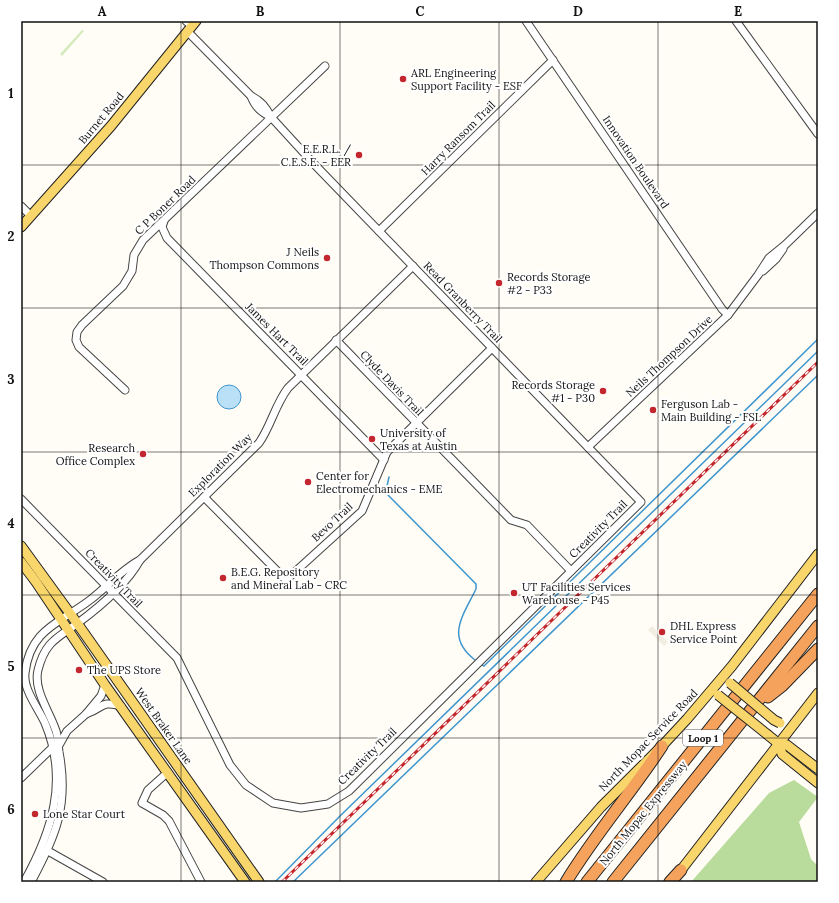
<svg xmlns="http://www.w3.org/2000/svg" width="839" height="903" viewBox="0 0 839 903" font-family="Lora,serif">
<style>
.green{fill:#d5ebbd}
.forest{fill:#b9dc9c}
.plaza{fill:#f1ede2}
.water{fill:#b9e0f7;stroke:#3f96cf}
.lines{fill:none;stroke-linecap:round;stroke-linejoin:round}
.stream{stroke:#3f96cf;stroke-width:1.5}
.minor-casing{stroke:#444;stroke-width:9}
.major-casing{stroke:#222;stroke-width:11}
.highway-casing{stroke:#222;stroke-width:13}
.minor{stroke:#fff;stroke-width:7}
.major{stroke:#f9d66b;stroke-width:9}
.highway{stroke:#f5a25d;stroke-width:11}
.rail-casing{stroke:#c4262e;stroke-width:3}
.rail{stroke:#fff;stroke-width:1.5;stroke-dasharray:4.5;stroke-linecap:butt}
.major-bridge-casing{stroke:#222;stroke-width:11;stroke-linecap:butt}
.major-bridge{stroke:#f9d66b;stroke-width:9}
.grid{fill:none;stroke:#111;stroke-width:1;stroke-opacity:0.55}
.poi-dot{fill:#c4262e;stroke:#fff;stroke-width:1.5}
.labels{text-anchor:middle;stroke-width:4;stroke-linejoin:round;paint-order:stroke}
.shield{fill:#fff;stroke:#585858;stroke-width:1}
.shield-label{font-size:10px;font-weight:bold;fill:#111}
.poi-label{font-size:11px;fill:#111;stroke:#fff;text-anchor:start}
.street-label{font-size:11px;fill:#111;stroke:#fff}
.neatline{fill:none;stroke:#111;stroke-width:1.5}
.grid-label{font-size:13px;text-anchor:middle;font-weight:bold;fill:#111}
</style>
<rect width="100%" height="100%" fill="#fffdf5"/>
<polygon class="green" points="82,30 84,31 62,56 60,54"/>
<polygon class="forest" points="794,780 818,797 799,822 811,859 818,866 818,882 691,882 769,793"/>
<polygon class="plaza" points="652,626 668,642 664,646 648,630"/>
<circle class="water" cx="229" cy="397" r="12"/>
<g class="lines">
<g class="stream">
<path d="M389,477L387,486L388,495L476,584V589C463,616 445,637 475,660"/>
<polyline points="482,665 484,666 818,339"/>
<polyline points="275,882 340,816 818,351"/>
<polyline points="293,882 818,375"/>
</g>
<defs>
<g id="minor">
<polyline points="186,21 192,26"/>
<polyline points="526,21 722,309 728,315"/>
<polyline points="736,21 818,134"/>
<path d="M251,96C255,107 261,112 271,117"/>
<polyline points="21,206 31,216"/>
<polyline points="164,221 162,227 167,238 384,460"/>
<polyline points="379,231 553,60"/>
<polyline points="763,271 776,259 783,249"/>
<polyline points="336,340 511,520 527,525 571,571"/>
<polyline points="125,390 79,347 76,340 77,332 82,325 123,286 132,271 134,255 143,240 325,66"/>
<polyline points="588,447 728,315 758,275 769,258 785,245 818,213"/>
<polyline points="204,497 286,580 362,511 387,452 492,348"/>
<path d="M21,499L177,658L230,765L246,785L273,803L301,808L328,804L349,791L641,502L315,165L271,117C266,107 261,101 251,96L188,32"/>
<path d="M86,714C104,708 100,700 121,706"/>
<polyline points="58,747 67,731 86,714 101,696 105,685"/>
<polyline points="168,772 148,790 142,803 163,815 169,821 201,882"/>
<polyline points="21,778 52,748"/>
<polyline points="48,851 103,882"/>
<path d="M24,882C52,832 69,780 45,723C39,709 23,690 25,673C30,629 60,623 90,600C107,587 121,570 140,560L259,443C271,426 275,405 288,388L413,266"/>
<path d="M31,882C56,836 69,805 59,752C58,745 58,737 56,731C50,712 33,690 38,670C45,642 57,638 78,623C101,606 126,585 140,560"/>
</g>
<g id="major">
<polyline points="21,227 111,126 196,21"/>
<polyline points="21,546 77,623 259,882"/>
<polyline points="21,562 36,582 105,685 245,882"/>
<polyline points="768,735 779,744 787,745 818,769"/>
<polyline points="779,744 782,754 818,783"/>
<polyline points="678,874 818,693"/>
<polyline points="536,882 601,807 662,746 687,719 732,666 818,554"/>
</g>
<g id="highway">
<polyline points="768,697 782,686 818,649"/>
<path d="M566,882C595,834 632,792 662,746"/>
<polyline points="587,882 818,594"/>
<polyline points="613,882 818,626"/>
<polyline points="670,882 681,870"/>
</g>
</defs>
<use href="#minor" class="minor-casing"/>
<use href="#major" class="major-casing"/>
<use href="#highway" class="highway-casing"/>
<use href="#minor" class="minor"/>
<use href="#major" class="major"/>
<use href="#highway" class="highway"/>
<defs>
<polyline id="rail" points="282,882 818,362"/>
</defs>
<use href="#rail" class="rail-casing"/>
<use href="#rail" class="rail"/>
<defs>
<g id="major-bridge">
<polyline points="730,683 774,720 780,723"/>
<polyline points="718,695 768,735"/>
</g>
</defs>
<use href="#major-bridge" class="major-bridge-casing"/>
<use href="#major-bridge" class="major-bridge"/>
</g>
<path class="grid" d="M181,21V882M340,21V882M499,21V882M658,21V882M21,165H818M21,308H818M21,452H818M21,595H818M21,738H818"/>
<g class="poi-dot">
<circle cx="403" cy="79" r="4"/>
<circle cx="359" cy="155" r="4"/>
<circle cx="327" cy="258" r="4"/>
<circle cx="499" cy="283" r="4"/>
<circle cx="603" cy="391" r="4"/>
<circle cx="653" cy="410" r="4"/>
<circle cx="372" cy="439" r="4"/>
<circle cx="143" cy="454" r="4"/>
<circle cx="308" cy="482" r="4"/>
<circle cx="223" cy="578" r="4"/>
<circle cx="514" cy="593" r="4"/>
<circle cx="662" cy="632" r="4"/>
<circle cx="79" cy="670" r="4"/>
<circle cx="35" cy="814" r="4"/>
</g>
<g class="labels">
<rect class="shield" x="683" y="730" width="40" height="16" rx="3"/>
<g class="shield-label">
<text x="703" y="742">Loop 1</text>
</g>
<g class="poi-label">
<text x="411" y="77">ARL Engineering<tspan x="411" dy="13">Support Facility - ESF</tspan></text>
<text x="351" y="153" text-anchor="end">E.E.R.L. /<tspan x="351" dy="13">C.E.S.E. - EER</tspan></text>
<text x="319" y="256" text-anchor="end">J Neils<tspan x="319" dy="13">Thompson Commons</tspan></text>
<text x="507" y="281">Records Storage<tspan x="507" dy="13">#2 - P33</tspan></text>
<text x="595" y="389" text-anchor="end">Records Storage<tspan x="595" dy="13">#1 - P30</tspan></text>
<text x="661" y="408">Ferguson Lab -<tspan x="661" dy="13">Main Building - FSL</tspan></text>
<text x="380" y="437">University of<tspan x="380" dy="13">Texas at Austin</tspan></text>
<text x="135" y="452" text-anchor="end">Research<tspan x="135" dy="13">Office Complex</tspan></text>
<text x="316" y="480">Center for<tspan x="316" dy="13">Electromechanics - EME</tspan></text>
<text x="231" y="576">B.E.G. Repository<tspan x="231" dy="13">and Mineral Lab - CRC</tspan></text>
<text x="522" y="591">UT Facilities Services<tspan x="522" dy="13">Warehouse - P45</tspan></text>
<text x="670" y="630">DHL Express<tspan x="670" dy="13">Service Point</tspan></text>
<text x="87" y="674">The UPS Store</text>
<text x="43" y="818">Lone Star Court</text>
</g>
<g class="street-label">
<text transform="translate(101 118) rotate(-50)" y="4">Burnet Road</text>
<text transform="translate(458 138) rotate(-45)" y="4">Harry Ransom Trail</text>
<text transform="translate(636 162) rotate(56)" y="4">Innovation Boulevard</text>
<text transform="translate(165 205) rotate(-44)" y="4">C P Boner Road</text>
<text transform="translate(463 302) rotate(46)" y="4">Read Granberry Trail</text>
<text transform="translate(277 334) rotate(45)" y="4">James Hart Trail</text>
<text transform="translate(669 356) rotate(-43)" y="4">Neils Thompson Drive</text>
<text transform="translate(392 383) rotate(46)" y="4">Clyde Davis Trail</text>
<text transform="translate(220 465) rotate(-45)" y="4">Exploration Way</text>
<text transform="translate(332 522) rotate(-43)" y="4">Bevo Trail</text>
<text transform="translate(598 529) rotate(-45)" y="4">Creativity Trail</text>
<text transform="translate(114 578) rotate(46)" y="4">Creativity Trail</text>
<text transform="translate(164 726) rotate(55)" y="4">West Braker Lane</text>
<text transform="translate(648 740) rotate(-46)" y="4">North Mopac Service Road</text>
<text transform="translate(367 756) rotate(-44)" y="4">Creativity Trail</text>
<text transform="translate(643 813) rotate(-51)" y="4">North Mopac Expressway</text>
</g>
</g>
<rect width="839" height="903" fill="none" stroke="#ffffff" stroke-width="44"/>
<rect x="22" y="22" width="795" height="859" class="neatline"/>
<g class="grid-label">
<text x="102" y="16">A</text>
<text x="260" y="16">B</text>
<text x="420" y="16">C</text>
<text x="578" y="16">D</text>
<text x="738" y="16">E</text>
<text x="11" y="98">1</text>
<text x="11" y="241">2</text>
<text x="11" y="384">3</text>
<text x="11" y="528">4</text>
<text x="11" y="671">5</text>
<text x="11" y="814">6</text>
</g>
</svg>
